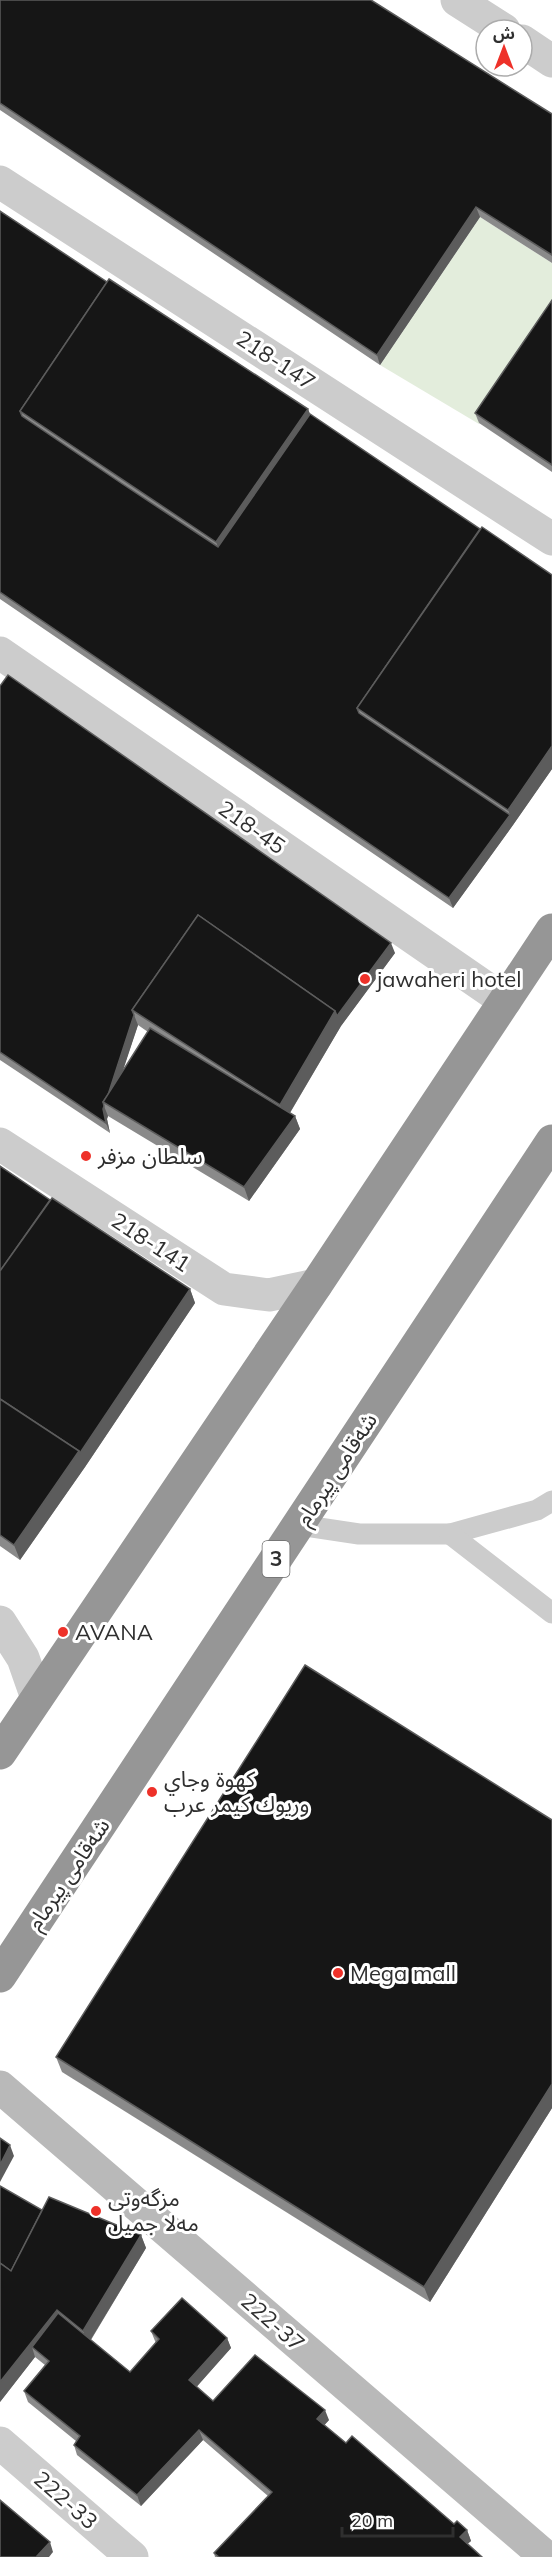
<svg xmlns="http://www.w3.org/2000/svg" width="552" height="2557" viewBox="0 0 552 2557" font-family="Mulish,'Noto Sans Arabic',sans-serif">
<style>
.green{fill:#e3eddc}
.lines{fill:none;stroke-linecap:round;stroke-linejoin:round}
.lane{stroke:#ccc;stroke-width:21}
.street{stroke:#ccc;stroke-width:33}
.secondary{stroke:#b9b9b9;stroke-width:33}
.highway{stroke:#969696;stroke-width:33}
.wall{fill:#8a8a8a;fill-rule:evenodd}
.shaded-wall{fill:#5c5c5c}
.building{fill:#161616;stroke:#5c5c5c;stroke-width:1.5}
.poi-dot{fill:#ee3129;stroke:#fff;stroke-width:2}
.labels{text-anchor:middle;stroke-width:6;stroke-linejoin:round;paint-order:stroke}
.shield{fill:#fff;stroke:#6d6d6d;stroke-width:1.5}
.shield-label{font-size:21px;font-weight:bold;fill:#2f2f2f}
.street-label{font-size:22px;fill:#2f2f2f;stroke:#fff}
.poi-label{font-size:22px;fill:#2f2f2f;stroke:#fff;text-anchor:start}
</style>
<rect width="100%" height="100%" fill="#fff"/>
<polygon class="green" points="480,217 552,263 552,316 479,424 380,365"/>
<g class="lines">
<g class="lane">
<polyline points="299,1525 359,1534 450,1534 537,1510 552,1501"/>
<polyline points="450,1534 552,1613"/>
</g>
<g class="street">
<polyline points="457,0 504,30"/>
<polyline points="522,41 552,61"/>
<polyline points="0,182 552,539"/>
<polyline points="0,653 505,1001"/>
<polyline points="0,1144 224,1289 269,1295 316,1285"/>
<polyline points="0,1622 23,1658 37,1698"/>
<polyline points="0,2443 132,2557"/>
</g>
<polyline class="secondary" points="0,2087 546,2557"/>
<g class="highway">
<polyline points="0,1753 316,1285 552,930"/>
<polyline points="0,1976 552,1141"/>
</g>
</g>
<g class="wall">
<polygon points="0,0 552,114 552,263 480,217 380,365 0,110"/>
<polygon points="0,211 107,282 308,409 310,414 552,769 513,825 453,908 0,599"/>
<polygon points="552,300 552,472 479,423 475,413"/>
<path d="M0,686L395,953L341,1026L290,1113L295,1116L300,1129L249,1201L108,1116L107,1119L110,1133L0,1060ZM138,1025L148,1032L122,1072Z"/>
<polygon points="0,1166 50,1200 190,1289 195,1303 85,1467 20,1560 0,1546"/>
<polygon points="552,1820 552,2108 430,2302 62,2072 56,2057"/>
<polygon points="42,2210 141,2235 146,2248 91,2340 130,2372 156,2343 155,2341 151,2331 227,2338 231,2348 196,2387 213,2401 329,2420 324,2425 346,2443 454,2524 467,2530 471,2541 467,2544 482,2557 215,2557 214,2553 268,2496 203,2440 141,2506 77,2455 74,2445 76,2441 28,2402 24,2391 45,2365 35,2357 0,2402"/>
</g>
<g class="shaded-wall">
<polygon points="476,207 480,217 380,365 377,355"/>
<polygon points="308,409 314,424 222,557 216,542"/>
<polygon points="552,746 552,769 513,825 453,908 449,898 510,815 508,810"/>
<polygon points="391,943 395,953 341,1026 285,1121 280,1105 335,1011"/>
<polygon points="134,1015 138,1025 111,1107 105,1103"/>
<polygon points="104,1106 108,1116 107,1119 110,1133 106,1123 103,1109"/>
<polygon points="295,1116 300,1129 249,1201 244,1187"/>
<polygon points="190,1289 195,1303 85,1467 20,1560 14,1545"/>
<polygon points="552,2084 552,2108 430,2302 424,2287"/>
<polygon points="10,2145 14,2156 0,2182 0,2165"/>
<polygon points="141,2235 146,2248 88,2344 83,2331"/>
<polygon points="57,2310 62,2324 32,2347 35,2357 0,2402 0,2382"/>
<polygon points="227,2338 231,2348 193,2391 189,2380"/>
<polygon points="325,2410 329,2420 321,2429 317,2419"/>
<polygon points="199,2430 203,2440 141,2506 137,2495"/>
<polygon points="467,2530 471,2541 464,2547 460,2537"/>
<polygon points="50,2542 53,2552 49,2557 37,2557 37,2556"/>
</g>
<g class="building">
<polygon points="0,0 371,0 552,114 552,255 476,207 377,355 0,103"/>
<polygon points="0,211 107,282 20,411 22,416 121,483 218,547 310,414 480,529 357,708 359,713 510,815 449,898 0,592"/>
<polygon points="109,279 308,409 216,542 20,411"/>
<polygon points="552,300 552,465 475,413"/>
<polygon points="482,527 552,575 552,746 508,810 357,708"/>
<polygon points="8,675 391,943 337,1016 335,1011 198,915 132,1010 134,1015 108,1095 103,1102 104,1106 103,1109 106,1123 0,1052 0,686"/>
<polygon points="198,915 335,1011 280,1105 132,1010"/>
<polygon points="150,1028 295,1116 244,1187 103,1102"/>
<polygon points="0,1166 50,1200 0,1271"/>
<polygon points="52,1198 190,1289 80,1453 79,1451 0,1399 0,1271"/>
<polygon points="0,1399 79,1451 14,1545 0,1535"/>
<polygon points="305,1665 552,1820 552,2084 424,2287 56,2057"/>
<polygon points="0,2138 10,2145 0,2165"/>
<polygon points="0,2186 42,2210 11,2271 0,2263"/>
<polygon points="49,2197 141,2235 83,2331 57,2310 0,2382 0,2263 11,2271"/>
<polygon points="182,2298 227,2338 189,2380 213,2401 255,2355 325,2410 317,2419 346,2443 352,2436 454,2524 457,2521 467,2530 460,2537 482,2557 219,2557 214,2553 272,2492 199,2430 137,2495 74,2445 80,2436 24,2391 49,2361 32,2347 58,2313 130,2372 159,2339 151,2331"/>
<polygon points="0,2500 50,2542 37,2556 38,2557 0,2557"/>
</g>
<g class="poi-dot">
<circle cx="365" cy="979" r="6"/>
<circle cx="86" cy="1156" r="6"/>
<circle cx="63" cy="1632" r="6"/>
<circle cx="152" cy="1792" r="6"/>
<circle cx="338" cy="1973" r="6"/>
<circle cx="96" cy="2211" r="6"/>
</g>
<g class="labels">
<rect class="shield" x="262.5" y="1541" width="27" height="36" rx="4.5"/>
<g class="shield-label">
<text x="276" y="1566">3</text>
</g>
<g class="street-label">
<text transform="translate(276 360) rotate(33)" y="8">218-147</text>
<text transform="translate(252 827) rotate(35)" y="8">218-45</text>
<text transform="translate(151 1242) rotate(33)" y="8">218-141</text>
<text transform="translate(336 1469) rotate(-57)" y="8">شەقامی پیرمام</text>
<text transform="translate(68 1874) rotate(-56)" y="8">شەقامی پیرمام</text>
<text transform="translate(273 2322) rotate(41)" y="8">222-37</text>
<text transform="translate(66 2500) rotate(41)" y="8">222-33</text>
</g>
<g class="poi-label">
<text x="377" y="987">jawaheri hotel</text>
<text x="98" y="1164">سلطان مزفر</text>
<text x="75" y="1640">AVANA</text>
<text x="164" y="1787">كهوة وجاي<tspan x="164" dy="25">وريوك كيمر عرب</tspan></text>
<text x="350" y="1981">Mega mall</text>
<text x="108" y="2206">مزگەوتی<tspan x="108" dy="25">مەلا جمیل</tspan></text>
</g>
</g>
<g transform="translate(504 48)"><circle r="28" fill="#ffffff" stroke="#acacac" stroke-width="1.5"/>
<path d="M0-4.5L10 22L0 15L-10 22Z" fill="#ee3129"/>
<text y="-9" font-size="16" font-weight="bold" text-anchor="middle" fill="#2f2f2f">ش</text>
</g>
<path d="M342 2527v9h111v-9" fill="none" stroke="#2f2f2f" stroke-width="3"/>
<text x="351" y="2527" font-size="18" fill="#2f2f2f" stroke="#ffffff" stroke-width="4.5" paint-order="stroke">20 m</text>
</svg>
